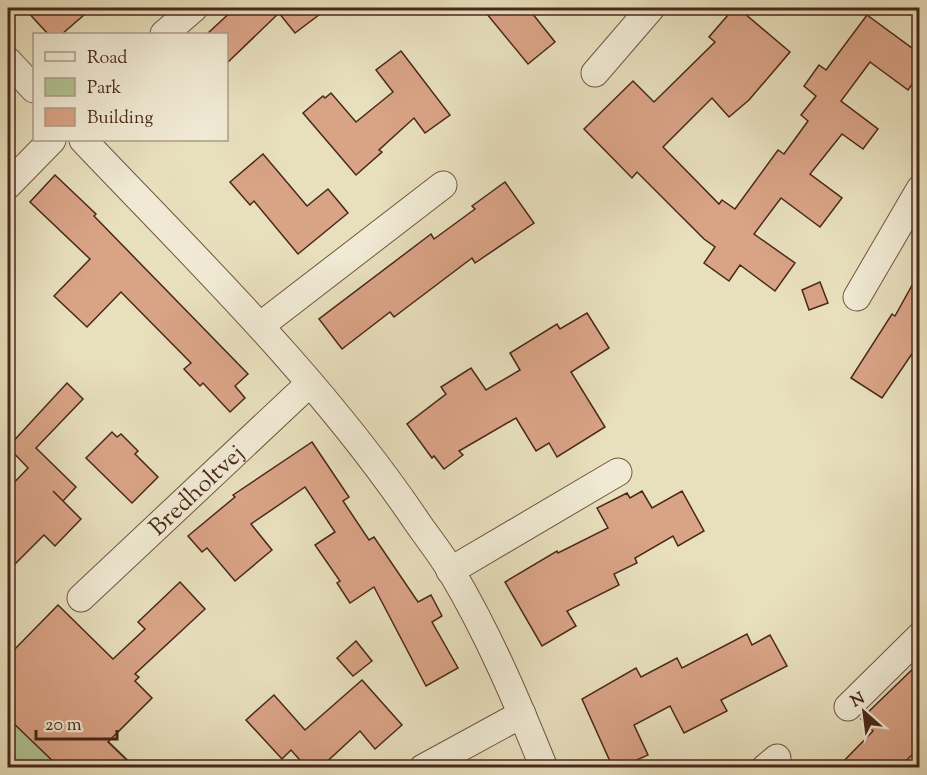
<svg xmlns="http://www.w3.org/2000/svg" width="927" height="775" viewBox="0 0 927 775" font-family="'Sorts Mill Goudy',serif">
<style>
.green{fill:#b2c294;stroke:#7e7556;stroke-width:1.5}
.building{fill:#d9a386;stroke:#492819;stroke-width:1.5}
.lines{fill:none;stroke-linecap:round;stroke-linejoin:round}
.minor-casing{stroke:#715642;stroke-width:29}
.minor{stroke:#f0ead4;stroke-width:27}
.labels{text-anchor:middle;stroke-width:4.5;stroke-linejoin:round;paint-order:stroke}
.street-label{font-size:24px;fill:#492819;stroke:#f0ead4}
</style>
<rect width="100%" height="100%" fill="#e8dfbd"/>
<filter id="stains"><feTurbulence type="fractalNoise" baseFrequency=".00333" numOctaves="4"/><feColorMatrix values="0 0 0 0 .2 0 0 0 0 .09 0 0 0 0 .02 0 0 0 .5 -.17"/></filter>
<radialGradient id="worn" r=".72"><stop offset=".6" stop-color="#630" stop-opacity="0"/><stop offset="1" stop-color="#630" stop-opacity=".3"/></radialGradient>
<polygon class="green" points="8,645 135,767 8,767"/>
<g class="building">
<polygon points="24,8 92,8 62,34 48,34"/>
<polygon points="235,8 328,8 295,33 279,13 226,64 226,34 207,34"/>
<polygon points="482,8 528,8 555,42 528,64"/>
<polygon points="734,8 738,8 790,52 749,100 729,117 712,98 663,147 719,204 722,200 735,209 778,150 784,154 808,121 801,115 816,96 804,86 819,65 826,70 867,15 920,54 920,73 908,90 870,62 841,101 878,129 863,149 842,134 810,174 842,198 820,227 781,198 754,234 795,263 775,291 740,265 729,281 704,263 715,247 704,239 637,172 632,178 584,129 633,81 654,102 715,42 709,37"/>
<polygon points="401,51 450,115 425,133 414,118 379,150 382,152 356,175 303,113 323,96 325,98 331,93 356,122 393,92 376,70"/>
<polygon points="263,154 307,206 328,189 348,213 298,254 254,201 250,205 230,182"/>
<polygon points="55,175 96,214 94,216 248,374 235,386 245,398 230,412 203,383 200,386 184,369 191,363 121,292 87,327 54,296 90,259 30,202"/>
<polygon points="505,182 534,223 475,263 472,258 394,317 390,312 342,349 319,319 431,234 434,239 475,209 472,206"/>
<polygon points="920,271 920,342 882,398 851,378 892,314 895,316"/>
<polygon points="820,282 828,303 809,310 802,290"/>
<polygon points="587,313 609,348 571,372 605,427 557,457 549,443 536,451 516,418 459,451 463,455 444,469 434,456 432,458 407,424 446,394 441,387 471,368 486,390 520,370 510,353 557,324 560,329"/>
<polygon points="67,383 83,399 36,448 76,487 63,501 53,491 81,519 55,546 44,535 8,571 8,489 28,468 8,447"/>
<polygon points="112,432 117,437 121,434 138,451 135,454 158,477 132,503 86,458"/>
<polygon points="312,442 349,497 343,501 369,540 374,537 418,602 431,595 442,616 432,622 458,668 426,686 374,587 350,603 337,583 340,581 315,545 335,532 305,487 251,524 272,550 235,581 207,548 202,552 188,536 235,497 233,495"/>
<polygon points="642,491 652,508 682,491 704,531 678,546 673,536 635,558 637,563 614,574 619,585 567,611 576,626 542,646 505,582 557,551 558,553 608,528 597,508 627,493 630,498"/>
<polygon points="180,582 205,609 135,674 139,677 135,681 152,698 108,742 135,768 60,768 8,718 8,656 58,605 113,659 145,629 138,622"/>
<polygon points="747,634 752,645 770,635 787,666 721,700 727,711 684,733 670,706 634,725 648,755 619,768 613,768 582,699 636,668 641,677 677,658 682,668"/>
<polygon points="356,641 372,661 353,676 337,658"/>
<polygon points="920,662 920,747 899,768 837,768 873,731 861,719"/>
<polygon points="362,680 402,725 375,749 360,731 320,768 307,768 291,750 282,759 246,720 274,695 305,730"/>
</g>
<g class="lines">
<defs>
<g id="minor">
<polyline points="164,34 194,8"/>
<polyline points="8,61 34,89"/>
<polyline points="595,73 651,8"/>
<path d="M83,140C199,262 322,381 417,522C428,538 441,554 451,571C488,633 517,701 544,768"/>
<polyline points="8,185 52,140"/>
<polyline points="857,297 920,189"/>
<polyline points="260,326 443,185"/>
<polyline points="450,571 618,472"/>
<path id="s1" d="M81,598L310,383"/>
<polyline points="848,707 920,636"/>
<polyline points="423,768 522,714"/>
<polyline points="765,768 777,758"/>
</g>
</defs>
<use href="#minor" class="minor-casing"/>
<use href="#minor" class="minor"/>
</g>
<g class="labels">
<g class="street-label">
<text dy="8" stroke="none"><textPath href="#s1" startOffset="158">Bredholtvej</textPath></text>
</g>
</g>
<rect width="927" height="775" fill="none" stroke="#e8dfbd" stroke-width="30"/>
<rect x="9" y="9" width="909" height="757" fill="none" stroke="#492819" stroke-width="3"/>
<rect x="15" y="15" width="897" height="745" fill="none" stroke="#492819" stroke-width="1.5"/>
<rect x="33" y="33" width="195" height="108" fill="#f0ead4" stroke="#ad9c89" stroke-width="1.5"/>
<rect x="45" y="52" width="30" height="9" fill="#f0ead4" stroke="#ad9c89" stroke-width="1.5"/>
<text x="87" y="63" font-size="18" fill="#492819">Road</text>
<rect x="45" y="78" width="30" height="18" fill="#b2c294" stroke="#ad9c89" stroke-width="1.5"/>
<text x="87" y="93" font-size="18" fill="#492819">Park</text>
<rect x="45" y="108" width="30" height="18" fill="#d9a386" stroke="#ad9c89" stroke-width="1.5"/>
<text x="87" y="123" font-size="18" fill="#492819">Building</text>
<g transform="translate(864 712) rotate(332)" stroke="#f0ead4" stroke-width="4.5" paint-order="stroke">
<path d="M0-4.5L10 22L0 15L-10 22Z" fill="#492819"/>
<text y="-9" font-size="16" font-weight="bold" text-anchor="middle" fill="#492819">N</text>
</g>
<path d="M36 730v9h81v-9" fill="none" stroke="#492819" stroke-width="3"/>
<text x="45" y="730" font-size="18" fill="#492819" stroke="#f0ead4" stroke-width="4.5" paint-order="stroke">20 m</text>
<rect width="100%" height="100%" filter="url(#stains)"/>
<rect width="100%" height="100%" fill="url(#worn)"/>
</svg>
